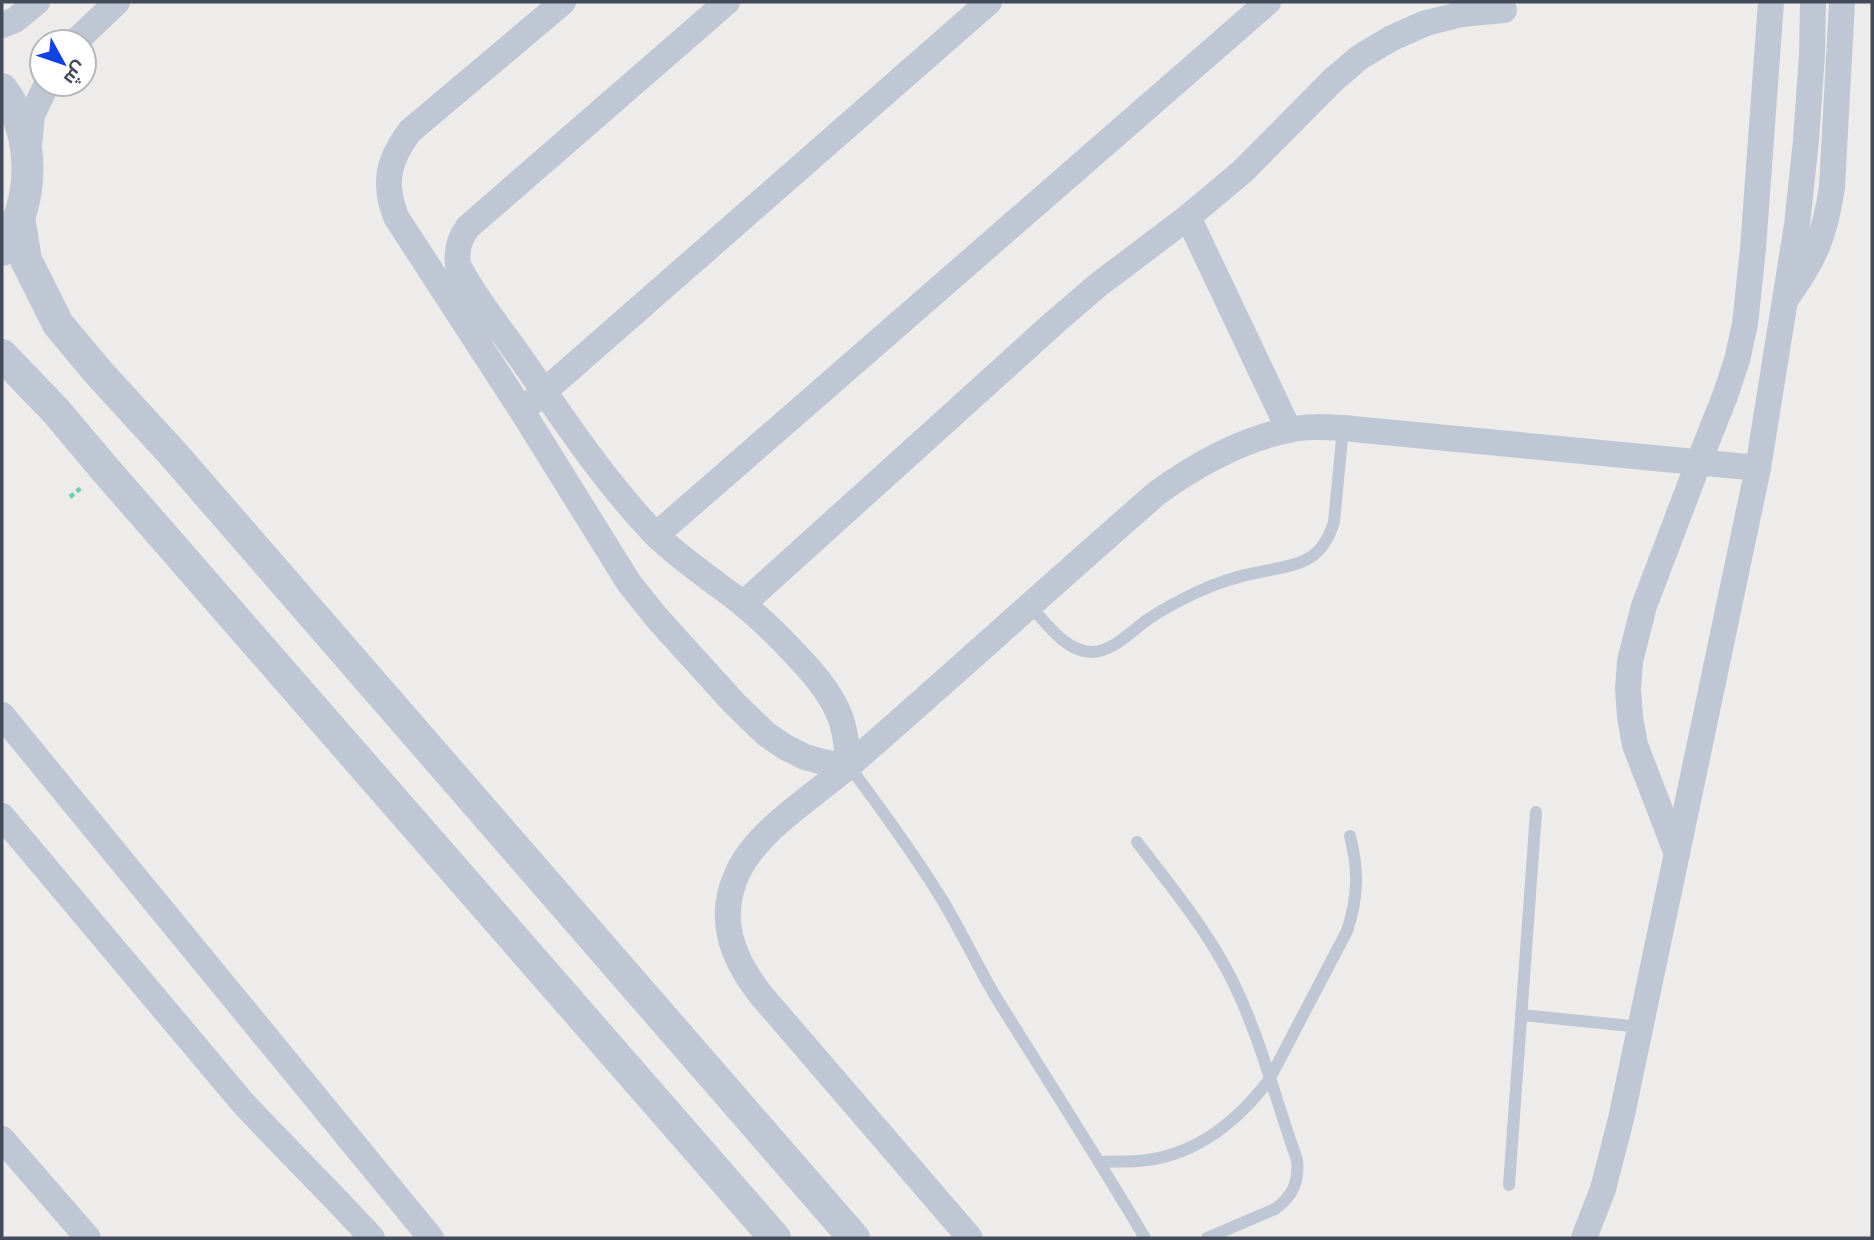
<svg xmlns="http://www.w3.org/2000/svg" width="1874" height="1240" viewBox="0 0 1874 1240" font-family="'PT Sans Narrow',Cairo,sans-serif">
<style>
.lines{fill:none;stroke-linecap:round;stroke-linejoin:round}
.path{stroke:#6dceb2;stroke-width:4.5;stroke-dasharray:5 3.5;stroke-linecap:butt}
.service{stroke:#c0c7d4;stroke-width:12}
.minor{stroke:#c0c7d4;stroke-width:26}
.tertiary{stroke:#c0c7d4;stroke-width:32}
</style>
<rect width="100%" height="100%" fill="#eeeceb"/>
<g class="lines">
<polyline class="path" points="70,497 82,487"/>
<g class="service">
<path d="M1029,605C1046,622 1065,652 1092,652C1114,651 1130,632 1147,620C1161,610 1177,602 1193,594C1214,584 1237,576 1260,572C1297,564 1321,564 1334,522L1343,428"/>
<path d="M849,766C882,810 914,854 943,901C962,933 978,967 997,999C1047,1079 1097,1157 1145,1238"/>
<path d="M1137,842C1169,884 1204,926 1229,974C1259,1032 1275,1098 1297,1160C1299,1182 1293,1196 1275,1209L1207,1238"/>
<polyline points="1521,1015 1641,1027"/>
<path d="M1100,1162C1113,1161 1126,1162 1138,1161C1194,1157 1237,1122 1269,1080L1347,931C1358,898 1359,870 1350,836"/>
<polyline points="1509,1185 1536,812"/>
</g>
<g class="minor">
<path d="M563,2L410,131C388,160 383,183 396,217L522,411L629,583L657,618L734,703L766,734L785,747L805,757L827,763L849,766C847,750 846,734 841,719C832,695 816,676 799,658C782,639 762,620 742,603C713,580 681,560 655,534C603,480 563,418 520,357C500,328 474,297 458,265C456,250 459,239 468,227L727,2"/>
<polyline points="2,25 15,20 37,2"/>
<polyline points="75,42 117,2"/>
<polyline points="29,147 32,115 47,84"/>
<polyline points="1188,217 1289,430"/>
<path d="M1788,296C1816,257 1825,234 1832,187L1842,2"/>
<polyline points="531,403 989,2"/>
<polyline points="656,535 1268,2"/>
<polyline points="743,604 1055,322 1098,285 1188,217 1243,171 1333,80 1360,57 1392,38 1426,23 1462,14 1504,10"/>
<polyline points="2,715 431,1238"/>
<path d="M2,816L243,1103C285,1148 330,1192 372,1238"/>
<polyline points="1677,854 1635,745 1630,717 1628,689 1630,661 1644,606 1698,464 1725,396 1737,360 1745,324 1753,249 1771,2"/>
<polyline points="2,1139 88,1238"/>
<path d="M970,1238L761,995C732,958 716,918 738,872C758,829 816,795 852,763C954,674 1055,582 1157,493C1197,464 1240,440 1288,430C1306,426 1325,427 1343,428L1758,468"/>
<polyline points="1584,1238 1603,1189 1621,1119 1758,468 1797,225 1806,140 1812,55 1813,2"/>
</g>
<g class="tertiary">
<path d="M2,89C37,136 35,203 2,250"/>
<polyline points="19,217 26,260 58,324 98,372 174,455 854,1238"/>
<polyline points="2,355 55,410 103,467 775,1238"/>
</g>
</g>
<rect width="1874" height="1240" fill="none" stroke="#434a59" stroke-width="7"/>
<g transform="translate(63 63) rotate(130)"><circle r="33" fill="#ffffff" stroke="#b4b7bd" stroke-width="2"/>
<path d="M0-5L12 26L0 18L-12 26Z" fill="#1243e1"/>
<text y="-10" font-size="19" font-weight="bold" text-anchor="middle" fill="#434a59">ش</text>
</g>
</svg>
